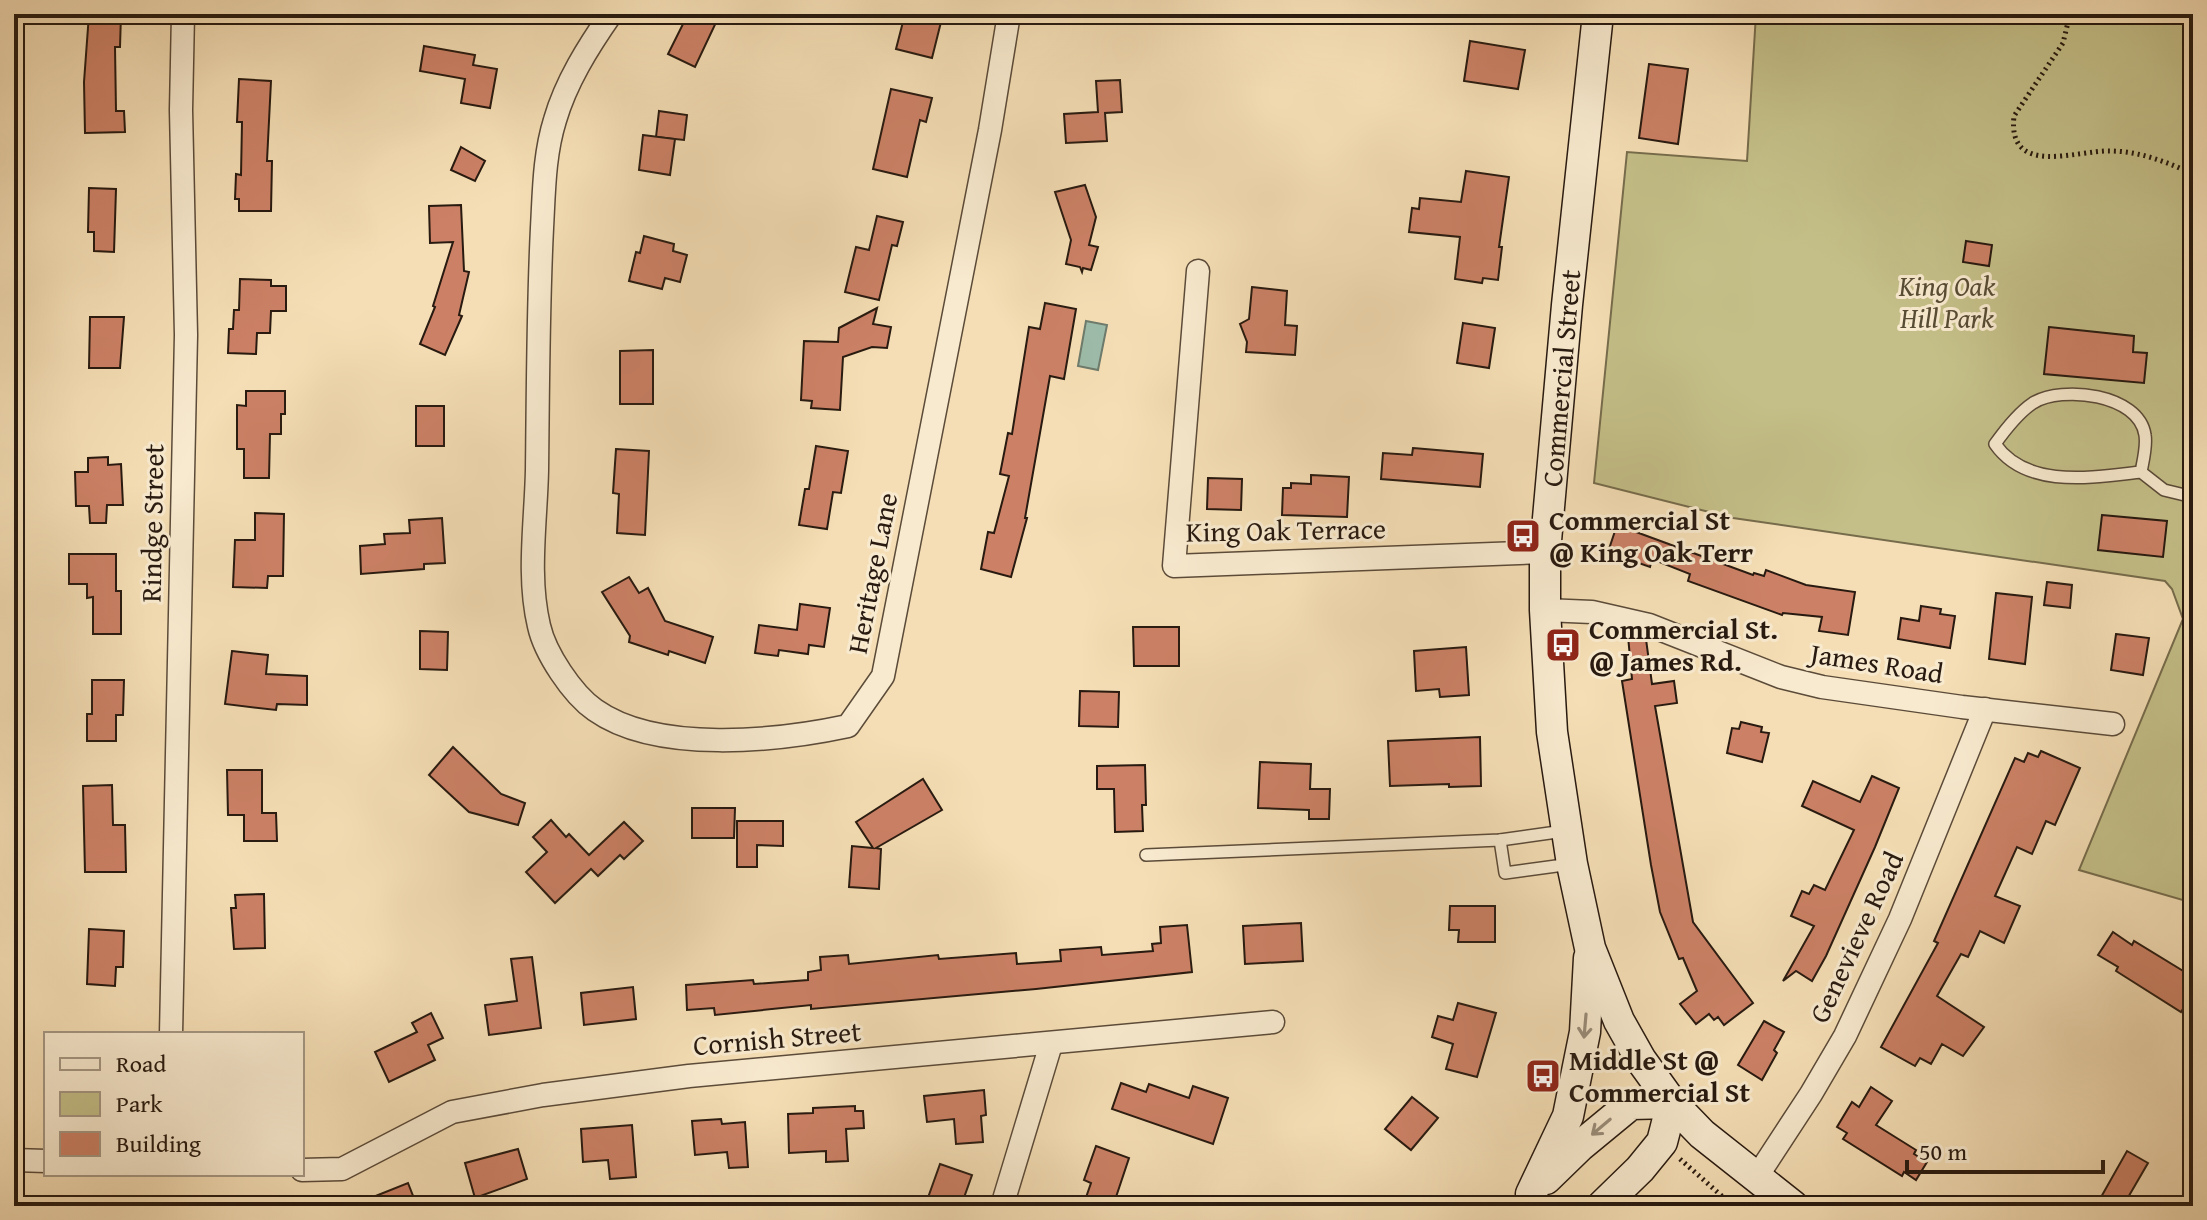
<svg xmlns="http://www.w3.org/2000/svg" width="2207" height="1220" viewBox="0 0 2207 1220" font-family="'Gentium Book Plus',serif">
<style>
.green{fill:#c4bf88;stroke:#766c4c;stroke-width:2}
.water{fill:#9dbcaa;stroke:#6e7b6c;stroke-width:2}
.building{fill:#cc8166;stroke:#281a10;stroke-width:2}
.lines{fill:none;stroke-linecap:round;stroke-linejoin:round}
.service-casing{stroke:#5b4b39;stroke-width:14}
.minor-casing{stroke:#5b4b39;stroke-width:25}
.secondary-casing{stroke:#281a10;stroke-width:33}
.path{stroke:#281a10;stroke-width:5;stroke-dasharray:2 4;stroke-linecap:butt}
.service{stroke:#f8eacf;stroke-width:11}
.minor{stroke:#f8eacf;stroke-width:22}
.secondary{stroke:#f8eacf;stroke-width:30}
.oneway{stroke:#9a8c79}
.labels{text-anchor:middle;stroke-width:6;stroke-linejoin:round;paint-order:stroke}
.park-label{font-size:28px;font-style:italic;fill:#574c34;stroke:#f8eacf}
.street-label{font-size:28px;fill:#281a10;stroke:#f8eacf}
.poi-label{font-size:28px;font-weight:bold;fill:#281a10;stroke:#f8eacf;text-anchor:start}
</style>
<rect width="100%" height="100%" fill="#f5deb5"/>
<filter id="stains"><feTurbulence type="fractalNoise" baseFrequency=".0025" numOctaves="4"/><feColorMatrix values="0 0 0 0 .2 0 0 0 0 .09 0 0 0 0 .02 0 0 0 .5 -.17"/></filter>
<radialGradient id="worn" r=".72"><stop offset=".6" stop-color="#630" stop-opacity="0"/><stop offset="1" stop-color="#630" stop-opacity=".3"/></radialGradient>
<polygon class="green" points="1756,14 2193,14 2193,903 2079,870 2183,619 2172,589 2165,581 1733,518 1594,483 1627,152 1747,161"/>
<polygon class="water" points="1086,321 1107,325 1098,370 1078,366"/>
<g class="building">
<polygon points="89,14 121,14 120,47 115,47 116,111 124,111 125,132 85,133 84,82"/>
<polygon points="688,14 720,14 695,67 668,54"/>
<polygon points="905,14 943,14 932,58 896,49"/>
<polygon points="1470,41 1525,50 1518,89 1464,81"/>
<polygon points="424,46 475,55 473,65 497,69 490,108 461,103 465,79 420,71"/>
<polygon points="1649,64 1688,69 1678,144 1639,138"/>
<polygon points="239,79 271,81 267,161 272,161 271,211 239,211 239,199 235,199 236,174 241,175 242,122 237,122"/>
<polygon points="1120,80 1122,112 1105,113 1107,141 1066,143 1064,114 1098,112 1096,81"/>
<polygon points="891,89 932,98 926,122 920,120 907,177 873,169"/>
<polygon points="659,111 687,115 684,140 656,137"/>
<polygon points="643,135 675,139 670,175 639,170"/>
<polygon points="461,147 485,161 475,181 451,170"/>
<polygon points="1466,171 1509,177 1499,247 1502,247 1498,280 1483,278 1482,283 1455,279 1460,237 1409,232 1412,208 1419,209 1420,198 1461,202"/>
<polygon points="1085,185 1096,217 1089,245 1098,247 1091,270 1083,268 1082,272 1080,267 1066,264 1071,240 1055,192"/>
<polygon points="89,188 116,189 114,252 94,251 94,232 88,232"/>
<polygon points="461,205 464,271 469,272 459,315 462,316 445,355 420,344 435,307 433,306 453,242 430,243 429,206"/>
<polygon points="877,216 903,222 897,246 892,245 879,300 845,292 856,247 869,250"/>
<polygon points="644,236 674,244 673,251 687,255 680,282 665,278 662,289 629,281 636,252 640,253"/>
<polygon points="1966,241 1992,245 1989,266 1963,262"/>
<polygon points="240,279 271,280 271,286 286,286 286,311 271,311 270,333 257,333 256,354 228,353 229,329 233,329 234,310 239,310"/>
<polygon points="1252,287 1287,291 1285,325 1297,326 1295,355 1246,352 1247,342 1240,324 1249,319"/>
<polygon points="1045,303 1076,309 1064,379 1050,376 1025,518 1027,518 1011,577 981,569 988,532 994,533 1009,476 1000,474 1008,433 1012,434 1029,327 1040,329"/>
<polygon points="877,308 873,324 891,327 887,348 872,347 843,357 840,410 811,408 812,401 801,400 804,341 838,342 839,328"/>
<polygon points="90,317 124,317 120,368 89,368"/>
<polygon points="1463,323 1495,328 1489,368 1457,363"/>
<polygon points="2049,327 2134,336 2133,352 2147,353 2144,383 2044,374"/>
<polygon points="653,350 653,404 620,404 620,351"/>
<polygon points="246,391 285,391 285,414 281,414 281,434 270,434 269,478 244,478 244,449 237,449 237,405 246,406"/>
<rect x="416" y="406" width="28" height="40"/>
<polygon points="816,446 848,451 841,493 833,492 827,529 799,525 805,489 809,489"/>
<polygon points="1413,448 1483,454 1480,487 1381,479 1383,453 1412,455"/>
<polygon points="616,449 649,451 645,535 617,533 619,494 613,493"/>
<polygon points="108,457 108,465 121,464 123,505 107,505 106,523 90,523 89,506 76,506 75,472 88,472 88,458"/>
<polygon points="1311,475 1349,477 1347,517 1282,515 1283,488 1291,488 1291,483 1311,484"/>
<polygon points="1208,478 1242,479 1241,510 1207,509"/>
<polygon points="255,513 284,514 283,576 268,576 267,588 233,587 235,540 255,540"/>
<polygon points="2102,515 2167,521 2163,557 2098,550"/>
<polygon points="442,518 445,563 424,564 424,569 361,574 360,546 385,544 384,534 410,533 409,520"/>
<polygon points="1617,525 1753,575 1754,573 1764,576 1766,570 1806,585 1855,592 1848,635 1819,631 1822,617 1783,613 1782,615 1688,581 1690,574 1652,559 1650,567 1619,556 1620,552 1609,549"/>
<polygon points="69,554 116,554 116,591 121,591 121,634 93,634 93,597 87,598 87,584 69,584"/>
<polygon points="629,577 639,593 648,588 665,621 713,637 705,663 669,651 668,655 629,642 630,636 602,592"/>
<polygon points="2047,582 2072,585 2070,608 2044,605"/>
<polygon points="1996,593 2032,597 2025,664 1989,659"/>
<polygon points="800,604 830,608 824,647 809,645 808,654 779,650 778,656 755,653 759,625 797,630"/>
<polygon points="1921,606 1941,609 1940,614 1955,616 1950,648 1898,639 1901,618 1919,621"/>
<polygon points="1133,627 1179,627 1179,666 1134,666"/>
<polygon points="420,631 448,632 447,670 420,669"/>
<polygon points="2116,634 2149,638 2143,675 2111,670"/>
<polygon points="1628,636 1646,639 1652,684 1674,681 1677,703 1655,706 1693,922 1753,1003 1724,1025 1718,1017 1714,1020 1709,1014 1696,1024 1680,1004 1697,991 1683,958 1679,959 1660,912 1651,865 1622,681 1632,679"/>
<polygon points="1466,647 1469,695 1440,697 1439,689 1416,691 1414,651"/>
<polygon points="232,651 268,655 266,674 307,676 307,705 277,704 276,710 225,704"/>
<polygon points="92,680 124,680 123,715 116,715 116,741 87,741 87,714 92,714"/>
<polygon points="1080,691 1119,692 1118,727 1079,726"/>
<polygon points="1741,722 1762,727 1761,732 1769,733 1762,762 1727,753 1732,728 1739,729"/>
<polygon points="1480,737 1481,786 1449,787 1449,784 1390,786 1388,741"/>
<polygon points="453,747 501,794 525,803 518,825 469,812 429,775"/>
<polygon points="2041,751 2080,768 2055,825 2046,821 2032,854 2017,847 1995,896 2020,906 2004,943 1980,931 1968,957 1961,954 1937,996 1984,1027 1963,1056 1942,1044 1931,1064 1920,1058 1915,1066 1881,1047 1938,943 1934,941 2015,758 2024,762 2028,753 2038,757"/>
<polygon points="1260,762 1311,764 1310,789 1330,789 1329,819 1309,819 1309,810 1258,808"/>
<polygon points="1145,765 1146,805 1142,805 1143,831 1115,832 1114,789 1097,789 1097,766"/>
<polygon points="227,770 262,770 262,813 276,813 277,841 244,841 244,815 228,815"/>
<polygon points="1872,776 1899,788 1875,847 1826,956 1812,981 1796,971 1783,981 1814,926 1791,916 1802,891 1809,894 1814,885 1825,890 1854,830 1802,806 1813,781 1860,802"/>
<polygon points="923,779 942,810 876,848 881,849 879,889 849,887 852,846 873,848 856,822"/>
<polygon points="112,785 113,825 125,825 126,872 85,872 83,786"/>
<polygon points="692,808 735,808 734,838 692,838"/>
<polygon points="551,820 566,837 569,834 589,855 624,822 643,841 624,859 620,855 598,876 591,869 555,903 526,872 547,852 533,837"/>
<polygon points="737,821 783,821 783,846 757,845 757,867 737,867"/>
<polygon points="264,894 265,948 234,949 231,908 236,908 235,895"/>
<polygon points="1450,906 1495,906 1495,942 1458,942 1459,930 1449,930"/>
<polygon points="1301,923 1303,961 1245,964 1243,926"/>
<polygon points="1187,925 1192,972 1036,989 811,1009 811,1005 715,1015 714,1008 687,1010 686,985 753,980 754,984 808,980 808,972 821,970 820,957 848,955 849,964 938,955 939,959 1016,953 1017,964 1061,961 1060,950 1101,947 1102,955 1153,951 1152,944 1161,943 1160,927"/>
<polygon points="89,929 124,931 123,967 116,967 115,986 87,984"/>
<polygon points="2113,932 2132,945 2134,941 2193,977 2193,993 2181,1012 2116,971 2118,967 2098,955"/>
<polygon points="532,957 541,1028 489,1035 485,1005 517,1001 511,959"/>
<polygon points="633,987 636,1019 584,1025 581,993"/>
<polygon points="1458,1003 1496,1013 1477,1077 1446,1069 1453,1044 1432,1037 1438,1016 1453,1020"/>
<polygon points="431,1013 443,1038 428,1045 435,1060 389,1082 375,1052 417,1032 412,1023"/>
<polygon points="1764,1021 1784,1032 1774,1050 1777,1053 1762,1080 1738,1065"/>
<polygon points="1121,1083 1146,1092 1149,1084 1189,1098 1193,1086 1228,1098 1213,1144 1112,1109"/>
<polygon points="1871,1087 1892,1101 1876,1125 1916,1150 1914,1154 1927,1162 1916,1180 1904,1172 1902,1176 1843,1139 1847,1133 1837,1127 1852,1102 1859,1107"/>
<polygon points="984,1090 986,1115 981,1116 983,1142 956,1144 954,1119 927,1122 924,1096"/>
<polygon points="1412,1097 1438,1118 1411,1150 1385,1129"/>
<polygon points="855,1106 855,1111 863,1111 864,1128 846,1129 848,1161 826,1162 826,1151 789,1153 788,1114 813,1113 813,1108"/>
<polygon points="721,1119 722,1124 745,1122 748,1167 729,1168 727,1152 695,1155 692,1121"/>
<polygon points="632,1125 636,1177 610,1179 608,1160 583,1162 581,1129"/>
<polygon points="1096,1146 1129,1158 1113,1206 1083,1206 1091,1183 1084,1180"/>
<polygon points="518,1149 527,1179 475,1198 465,1163"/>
<polygon points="2127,1151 2148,1163 2123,1206 2096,1206"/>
<polygon points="940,1164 972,1175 961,1206 925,1206"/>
<polygon points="408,1183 417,1206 353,1206 353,1205"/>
</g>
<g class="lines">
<defs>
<g id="service">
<path d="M2141,472C2143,461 2147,446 2145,435C2139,394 2062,385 2033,403C2018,413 2005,430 1995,444C2027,490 2095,477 2141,472L2164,490L2193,497"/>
<polyline points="1500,840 1505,873 1571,864"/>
<polyline points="1146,855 1500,840 1564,831"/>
</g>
<g id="minor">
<path d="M611,14C588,47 566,82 555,120C544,155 544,192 542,228C538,308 538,389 537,470C536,521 527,576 539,626C545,653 572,694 595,710C657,754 778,741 848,726L883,676L990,130L1009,14"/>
<polyline points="1198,271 1174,566 1545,552"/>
<polyline points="1545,610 1592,612 1649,625 1781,677 1822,687 1962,707 2113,724"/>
<polyline points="171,1034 186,335 181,110 183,14"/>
<polyline points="14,1160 46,1161"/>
<polyline points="302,1170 342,1169 452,1112 543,1095 689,1076 1273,1022"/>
<polyline points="1756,1178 1811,1094 1845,1036 1900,919 1985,709"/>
<polyline points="1002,1206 1051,1044"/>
</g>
<g id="secondary">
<polyline points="1598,14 1567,305 1545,552 1545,610 1552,732 1572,864 1590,948 1619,1021 1641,1060 1672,1103 1702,1134 1793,1206"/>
<polyline points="1546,1179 1580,1146 1631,1104 1672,1103"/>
<polyline points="1531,1194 1568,1116 1585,1032 1589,958"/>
<polyline points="1602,1206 1640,1169 1662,1142 1672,1103"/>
</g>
</defs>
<use href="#service" class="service-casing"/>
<use href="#minor" class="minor-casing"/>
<use href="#secondary" class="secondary-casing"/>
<g class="path">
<path d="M2070,14L2063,43L2014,116C2007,178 2077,150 2110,151C2139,151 2167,162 2193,174"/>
<polyline points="1680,1159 1723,1197"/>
</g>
<use href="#service" class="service"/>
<use href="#minor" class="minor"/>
<use href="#secondary" class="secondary"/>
</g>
<defs><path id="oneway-shaft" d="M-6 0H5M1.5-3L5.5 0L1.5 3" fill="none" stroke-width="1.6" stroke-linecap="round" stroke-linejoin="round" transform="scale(2)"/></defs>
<g class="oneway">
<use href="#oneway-shaft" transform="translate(1585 1026) rotate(95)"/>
<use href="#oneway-shaft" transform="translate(1601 1127) rotate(140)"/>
</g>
<defs>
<symbol id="bus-square" viewBox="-11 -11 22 22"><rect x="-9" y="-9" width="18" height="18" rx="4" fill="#8f2418" stroke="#f8eacf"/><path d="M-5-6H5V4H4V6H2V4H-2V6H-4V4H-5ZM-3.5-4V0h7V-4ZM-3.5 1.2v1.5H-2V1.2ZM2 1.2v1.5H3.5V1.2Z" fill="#fff"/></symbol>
</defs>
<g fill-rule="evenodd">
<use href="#bus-square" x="1503" y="516" width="40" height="40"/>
<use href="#bus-square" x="1543" y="625" width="40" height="40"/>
<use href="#bus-square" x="1523" y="1056" width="40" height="40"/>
</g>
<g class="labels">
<g class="park-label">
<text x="1947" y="296">King Oak<tspan x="1947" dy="32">Hill Park</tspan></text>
</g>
<g class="street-label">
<text transform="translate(1561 378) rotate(-85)" y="10">Commercial Street</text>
<text transform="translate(152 523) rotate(-89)" y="10">Rindge Street</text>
<text transform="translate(1286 530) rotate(-1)" y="10">King Oak Terrace</text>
<text transform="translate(872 573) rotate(-79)" y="10">Heritage Lane</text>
<text transform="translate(1877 663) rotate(9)" y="10">James Road</text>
<text transform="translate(1856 937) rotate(-65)" y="10">Genevieve Road</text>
<text transform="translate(777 1038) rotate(-5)" y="10">Cornish Street</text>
</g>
<g class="poi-label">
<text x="1549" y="530">Commercial St<tspan x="1549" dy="32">@ King Oak Terr</tspan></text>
<text x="1589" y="639">Commercial St.<tspan x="1589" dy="32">@ James Rd.</tspan></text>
<text x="1569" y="1070">Middle St @<tspan x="1569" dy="32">Commercial St</tspan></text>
</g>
</g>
<rect width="2207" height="1220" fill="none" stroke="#f5deb5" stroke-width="48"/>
<rect x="16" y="16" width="2175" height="1188" fill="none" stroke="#281a10" stroke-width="4"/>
<rect x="24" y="24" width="2159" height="1172" fill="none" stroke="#281a10" stroke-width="2"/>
<rect x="44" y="1032" width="260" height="144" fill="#f8eacf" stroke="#a59783" stroke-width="2"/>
<rect x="60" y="1058" width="40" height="12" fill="#f8eacf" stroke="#a59783" stroke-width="2"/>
<text x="116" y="1072" font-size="24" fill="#281a10">Road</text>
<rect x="60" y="1092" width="40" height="24" fill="#c4bf88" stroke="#a59783" stroke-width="2"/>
<text x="116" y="1112" font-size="24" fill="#281a10">Park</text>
<rect x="60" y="1132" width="40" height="24" fill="#cc8166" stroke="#a59783" stroke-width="2"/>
<text x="116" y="1152" font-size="24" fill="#281a10">Building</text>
<path d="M1907 1160v12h196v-12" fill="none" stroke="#281a10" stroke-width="4"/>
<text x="1919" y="1160" font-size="24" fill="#281a10" stroke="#f8eacf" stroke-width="6" paint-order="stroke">50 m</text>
<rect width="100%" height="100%" filter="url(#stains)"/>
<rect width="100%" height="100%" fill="url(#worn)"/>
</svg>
